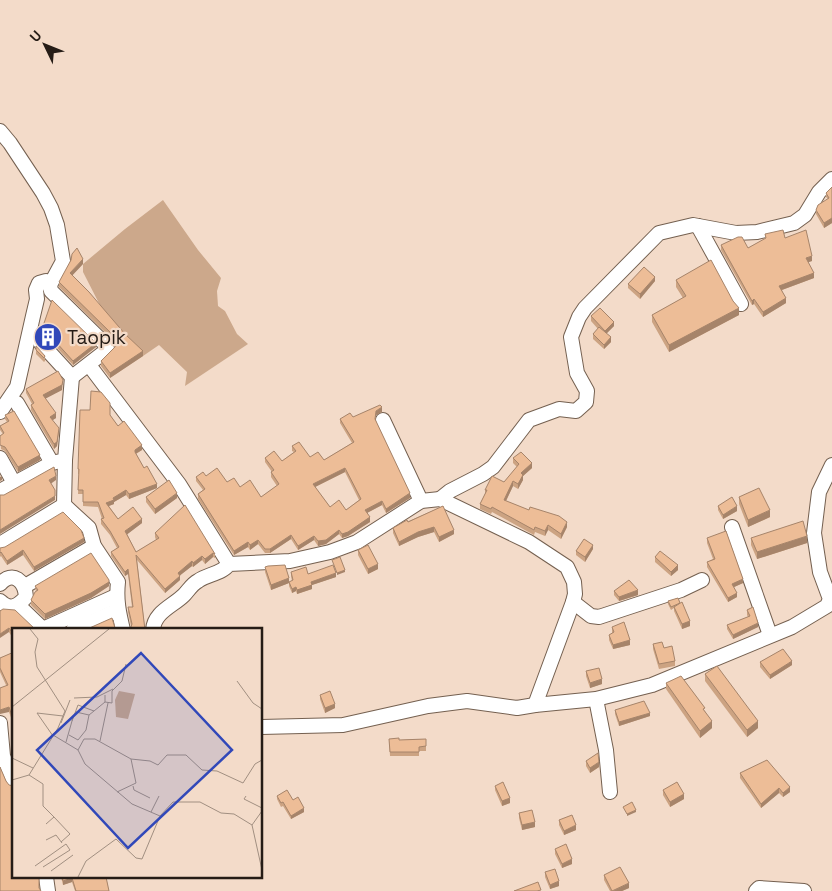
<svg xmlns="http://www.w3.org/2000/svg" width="832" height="891" viewBox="0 0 832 891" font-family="'Space Grotesk',sans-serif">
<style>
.green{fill:#cca88b}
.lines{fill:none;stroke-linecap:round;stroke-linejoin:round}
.minor-casing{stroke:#746050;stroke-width:16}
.minor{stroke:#fff;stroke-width:14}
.wall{fill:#cca382;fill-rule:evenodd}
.shaded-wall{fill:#a6846a}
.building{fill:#edbd97;stroke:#a6846a;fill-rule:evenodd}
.labels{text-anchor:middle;stroke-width:4.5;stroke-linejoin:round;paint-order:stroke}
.poi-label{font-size:19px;fill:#251c16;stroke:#f3dbc9;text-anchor:start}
.inset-road{fill:none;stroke:#a18f81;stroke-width:1}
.view{fill:#3148b9;fill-opacity:0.15;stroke:#3148b9;stroke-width:2.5}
.inset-edge{fill:none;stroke:#251c16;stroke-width:2.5}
</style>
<rect width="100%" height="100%" fill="#f3dbc9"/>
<polygon class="green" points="163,200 198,250 221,278 217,291 218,306 225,311 237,334 248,344 185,386 187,372 159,345 143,356 106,317 83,272 83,264 125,229"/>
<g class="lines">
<defs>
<g id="minor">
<polyline points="0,131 10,143 43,193 51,208 57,225 63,261 50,285 51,291 106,345 107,349 103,353 72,377"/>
<polyline points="698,226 741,304"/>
<polyline points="89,365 179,484 229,564"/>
<polyline points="17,403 52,463"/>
<polyline points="0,412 17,387 33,316 37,299 36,290 39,283 46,281 50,285"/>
<polyline points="383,420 421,501"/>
<polyline points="0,458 14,483"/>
<polyline points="0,491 52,463 65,460 72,377 40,342"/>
<polyline points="440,499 450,491 483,474 493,467 529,420 559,409 576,411 586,402 587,391 577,373 571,337 579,317 585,308 659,233 693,225 736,233 757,232 794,223 805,215 819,192 832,179"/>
<path d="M64,505L89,528L94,546L118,582C116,600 119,613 123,630"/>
<polyline points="732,527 770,635"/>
<polyline points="0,544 64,505 65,460"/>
<path d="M0,584C13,570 25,581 26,597C18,606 10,611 0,601"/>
<polyline points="25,586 94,546"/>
<polyline points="573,602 591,616 599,617 681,590 702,580"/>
<polyline points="18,605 44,630"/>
<polyline points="43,629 116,596"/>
<polyline points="73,630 118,610"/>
<path d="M153,630C154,612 173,606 184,595C188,591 192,584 198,581C207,574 222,574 229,564L290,561L330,552L357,542L421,501L440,499L529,542L567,567L574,582L575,594L573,602L535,705"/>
<polyline points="596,699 606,750 610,792"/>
<polyline points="0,723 3,756 14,782"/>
<polyline points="261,727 343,725 428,706 467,701 517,708 535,705 596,699 652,685 792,627 827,606 830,599 820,572 814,533 819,492 832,465"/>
<polyline points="46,877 48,891"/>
<polyline points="756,891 759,888 804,891"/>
</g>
</defs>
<use href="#minor" class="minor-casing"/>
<use href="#minor" class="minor"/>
</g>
<g class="wall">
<polygon points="832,187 832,223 824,228 816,214 816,210 828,199 826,197 826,193"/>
<polygon points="765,234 785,238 812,261 808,262 814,278 782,290 786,303 763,317 754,304 752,305 721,250 721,245 748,248 765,239"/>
<polygon points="83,264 72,275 143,356 110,378 101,366 101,361 115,347 112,339 59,287 59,282"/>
<polygon points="676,280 739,315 669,352 652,322 652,315 683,298 676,287"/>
<polygon points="655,281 640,299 628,288 628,284"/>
<polygon points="591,316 614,326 606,334 611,342 604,349 593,339 593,334 598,329 591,321"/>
<polygon points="42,329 96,347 73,365 46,336 42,334"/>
<polygon points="36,350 45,356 45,361 44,362 36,354"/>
<polygon points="26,389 62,390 45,398 56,418 52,420 59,432 57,446 54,449 31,410 31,405 32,404 26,393"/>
<path d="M382,412L376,415L375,420L410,498L386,513L382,505L367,513L370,522L348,536L342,538L339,534L326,544L318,546L314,540L298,550L291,539L270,553H265L258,544L250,550L248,547L234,555L198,499V494L203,490L196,481V477L206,476L227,482L240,487L261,497L277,486L271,477V472H272L265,462V458L282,461L294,452L292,451V446L310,457L324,460L352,443L340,423V419L353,417ZM345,472L359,500L346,510L330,507L315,487Z"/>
<polygon points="5,415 40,460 18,472 5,451 1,449 0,436 3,434 0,430 0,426 7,422 5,419"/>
<polygon points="110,415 118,426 142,450 136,454 144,468 157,488 129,499 126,495 114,502 114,504 109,506 118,519 142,523 127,534 136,552 156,540 155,537 155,533 215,554 215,558 213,557 205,564 202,560 193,567 192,566 180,575 180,580 165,593 137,560 145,628 131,626 128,612 128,607 132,607 128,574 125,576 111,556 111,552 117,548 110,535 101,524 101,519 102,519 98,507 83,506 83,494 78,494 79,474 78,474 78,469"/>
<polygon points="513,458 532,468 523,476 523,480 518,489 513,486 506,501 567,527 561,539 548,530 545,536 535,532 534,535 492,512 491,514 480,509 480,504 485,494 485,490 504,482 517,467 513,463"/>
<polygon points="146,497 177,498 155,514 146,502"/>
<polygon points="739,497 770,517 748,527 739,504"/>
<polygon points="443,506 454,534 439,542 434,532 418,537 399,546 393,533 393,528"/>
<polygon points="718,506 737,511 723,519 718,510"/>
<polygon points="707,538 743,583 734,587 737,597 728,602 707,567 707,562 713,559 707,543"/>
<polygon points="751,538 807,543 757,559 751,545"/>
<polygon points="84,542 34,571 23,555 7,565 1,556 0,557 0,548"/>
<polygon points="593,549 585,562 576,555 576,551"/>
<polygon points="358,550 378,569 368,574 358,555"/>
<polygon points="655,557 678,570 671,576 655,562"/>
<polygon points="265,567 289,582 292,581 291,576 291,572 336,577 312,585 312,589 297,594 296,591 292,593 289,586 289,583 271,590 265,572"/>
<polygon points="109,580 109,586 91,598 45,619 31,605 31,600 36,592 35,586"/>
<polygon points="614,591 638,595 619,601 614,595"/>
<polygon points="678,598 690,626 682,629 674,611 674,608 671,610 668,604 668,601"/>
<polygon points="747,610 758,627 733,639 727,629 727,625 748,617 747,615"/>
<polygon points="0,611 14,630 14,640 9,632"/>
<polygon points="612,627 630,645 613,649 609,640 609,635 612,633"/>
<polygon points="653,644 664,648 675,661 675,666 659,669 653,649"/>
<polygon points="14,652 14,726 9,712 6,685 0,672 0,658"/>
<polygon points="760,662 792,665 770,679 760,667"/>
<polygon points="586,671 602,684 590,688 586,676"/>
<polygon points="705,674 758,728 747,737 705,681"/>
<polygon points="666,683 705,711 712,728 700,738 666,689"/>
<polygon points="320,695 335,708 325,713 320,699"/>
<polygon points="615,710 650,716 619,726 615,714"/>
<polygon points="389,739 399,740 426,739 426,751 419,751 419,756 390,756"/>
<polygon points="586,761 599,767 590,773 586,766"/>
<polygon points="740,773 790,792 783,797 779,793 761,808 740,778"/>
<polygon points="495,786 510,803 502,806 495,790"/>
<polygon points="663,790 684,799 670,807 663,795"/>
<polygon points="277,796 293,800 304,812 291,819 283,806 281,807 277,799"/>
<polygon points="519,813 535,827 522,830 519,818"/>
<polygon points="559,820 576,830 564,835 559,825"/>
<polygon points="555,849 572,864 562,868 555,854"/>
<polygon points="545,872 559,886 550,889 545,877"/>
<polygon points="604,875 629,888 622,891 610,891 604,880"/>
<polygon points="61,877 106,877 109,891 75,891 72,882 63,885"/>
</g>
<g class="shaded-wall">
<polygon points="832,218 832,223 824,228 824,223"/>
<polygon points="812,256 812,261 806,263 806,258"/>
<polygon points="83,259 83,264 70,278 70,273"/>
<polygon points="814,273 814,278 779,291 779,286"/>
<polygon points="655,277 655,281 640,299 640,294"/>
<polygon points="786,298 786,303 763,317 763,312"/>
<polygon points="754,299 754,304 752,305 752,301"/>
<polygon points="739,308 739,315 669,352 669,345"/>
<polygon points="614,322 614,326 605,335 605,331"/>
<polygon points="611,337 611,342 604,349 604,345"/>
<polygon points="96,343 96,347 73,365 73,361"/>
<polygon points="143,351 143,356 110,378 110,373"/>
<polygon points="63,380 62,390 43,400 43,395"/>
<polygon points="382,407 382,412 376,415 376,411"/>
<polygon points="56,413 56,418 50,422 50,417"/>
<polygon points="59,428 57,446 54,449 54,444"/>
<polygon points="142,445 142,450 135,454 135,450"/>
<polygon points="40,455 40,460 18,472 18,467"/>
<polygon points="532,463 532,468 523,476 523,480 518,489 518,484 521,473"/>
<polygon points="345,468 345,472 313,488 313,484"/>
<polygon points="2,476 2,480 0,481 0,477"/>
<polygon points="56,476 56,480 49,485 49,480"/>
<polygon points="513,481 513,486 504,505 504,500"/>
<polygon points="157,484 157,488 129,499 129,494"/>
<polygon points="126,490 126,495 114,502 114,504 106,507 106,503 113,498"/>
<polygon points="177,493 177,498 155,514 155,509"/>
<polygon points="410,493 410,498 386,513 386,509"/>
<polygon points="55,496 55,500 0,534 0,530"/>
<polygon points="382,501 382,505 365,514 365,510"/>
<polygon points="737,506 737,511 723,519 723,515"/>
<polygon points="770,510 770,517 748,527 748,520"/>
<polygon points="370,517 370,522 348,536 342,538 342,534"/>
<polygon points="142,519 142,523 125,536 125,531"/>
<polygon points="567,522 567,527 561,539 561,534"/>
<polygon points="548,525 548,530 545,536 545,531"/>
<polygon points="434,527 434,532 418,537 399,546 399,542 418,532"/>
<polygon points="339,530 339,534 326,544 318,546 318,541"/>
<polygon points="454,530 454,534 439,542 439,537"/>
<polygon points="291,535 291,539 270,553 270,549"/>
<polygon points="314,536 314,540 298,550 298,546"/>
<polygon points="807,536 807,543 757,559 757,552"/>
<polygon points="84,538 84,542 34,571 34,567"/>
<polygon points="258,540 258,544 250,550 250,545"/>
<polygon points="248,542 248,547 234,555 234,551"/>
<polygon points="593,545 593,549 585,562 585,557"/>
<polygon points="23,550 23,555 7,565 7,561"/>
<polygon points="213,553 213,557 205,564 205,559"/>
<polygon points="202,556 202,560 193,567 193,563"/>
<polygon points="192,561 192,566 178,577 178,573"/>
<polygon points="378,564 378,569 368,574 368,569"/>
<polygon points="678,565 678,570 671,576 671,572"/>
<polygon points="128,569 128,574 125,576 125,572"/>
<polygon points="345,570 345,572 337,575 337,573"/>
<polygon points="336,573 336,577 312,585 312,589 297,594 297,590 311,582"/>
<polygon points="180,576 180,580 165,593 165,589"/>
<polygon points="289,578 289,583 271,590 271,585"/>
<polygon points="743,579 743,583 732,588 732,584"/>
<polygon points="109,582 109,586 91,598 45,619 45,614"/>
<polygon points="296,587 296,591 292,593 292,589"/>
<polygon points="638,590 638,595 619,601 619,597"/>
<polygon points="737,593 737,597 728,602 728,598"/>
<polygon points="690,621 690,626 682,629 682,624"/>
<polygon points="758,623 758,627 733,639 733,635"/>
<polygon points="9,628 9,632 0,638 0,634"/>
<polygon points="630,640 630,645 613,649 613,645"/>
<polygon points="792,661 792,665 770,679 770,675"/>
<polygon points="602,679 602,684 590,688 590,683"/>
<polygon points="335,704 335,708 325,713 325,708"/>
<polygon points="9,707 9,712 0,714 0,710"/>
<polygon points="650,713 650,716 619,726 619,722"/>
<polygon points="712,721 712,728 700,738 700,731"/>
<polygon points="758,721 758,728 747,737 747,730"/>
<polygon points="599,762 599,767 590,773 590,768"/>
<polygon points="790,787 790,792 783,797 783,793"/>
<polygon points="779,788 779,793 761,808 761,804"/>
<polygon points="684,794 684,799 670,807 670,802"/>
<polygon points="510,798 510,803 502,806 502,801"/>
<polygon points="304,808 304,812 291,819 291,816"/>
<polygon points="636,810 636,812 627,816 627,814"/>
<polygon points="535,822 535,827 522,830 522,825"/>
<polygon points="576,825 576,830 564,835 564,831"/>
<polygon points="572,859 572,864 562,868 562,864"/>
<polygon points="72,878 72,882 63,885 63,881"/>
<polygon points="559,881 559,886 550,889 550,885"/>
<polygon points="629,883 629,888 622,891 613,891"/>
</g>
<g class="building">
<polygon points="832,187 832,218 824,223 816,210 818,205 829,198 826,193"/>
<polygon points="783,230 785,238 806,230 812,256 806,258 814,273 779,286 786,298 763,312 754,299 752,301 721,245 738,237 742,237 748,248 766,238 765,234"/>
<polygon points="77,248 83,259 70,273 89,292 125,334 143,351 110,373 101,361 115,347 115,342 112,334 59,282 71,260 72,254"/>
<polygon points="711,260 733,301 739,308 669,345 652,315 686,296 676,280"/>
<polygon points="644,267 655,277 640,294 628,284"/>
<polygon points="52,300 96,343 73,361 46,331 42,329"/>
<polygon points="600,308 614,322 605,331 591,316"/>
<polygon points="599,327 611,337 604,345 593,334"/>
<polygon points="36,346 45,356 44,358 36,350"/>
<polygon points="58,371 63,380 62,385 43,395 56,413 50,417 59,428 57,442 54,444 31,405 34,403 26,389"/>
<polygon points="91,391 101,392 110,403 110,415 118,426 124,421 142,445 135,450 135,452 144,468 147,466 157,484 129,494 126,490 113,498 114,500 106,503 118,519 133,507 142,519 125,531 136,552 159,538 155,533 185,505 215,554 213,553 205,559 202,556 193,563 192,561 178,573 180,576 165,589 136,555 145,630 130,630 132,624 128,607 133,607 128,569 125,572 111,552 119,547 110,531 101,519 104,518 98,502 83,502 83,490 78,490 79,469 78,469 80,410 90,410"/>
<path d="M380,405L382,407L376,411L375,419L410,493L386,509L382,501L365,510L370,517L348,532L342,534L339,530L326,540L318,541L314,536L298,546L291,535L270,549H265L258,540L250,545L248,542L234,551L198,494L205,489L196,477L203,472L206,476L217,468L227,482L234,478L240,487L250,480L261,497L279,484L271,472L274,470L265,458L274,451L282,461L296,451L292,446L299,442L310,457L318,452L324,460L354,442L340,419L350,413L353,417ZM345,468L361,499L346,510L339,500L330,507L313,484Z"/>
<polygon points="14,411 40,455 18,467 5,447 0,445 0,436 4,433 0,426 9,421 5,415"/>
<polygon points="521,452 532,463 521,473 523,475 518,484 513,481 504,500 529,510 530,507 559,516 567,522 561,534 548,525 545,531 535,527 534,530 492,507 491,509 480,504 487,490 485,490 492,476 504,482 519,464 513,458"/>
<polygon points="54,467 56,476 49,480 55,490 55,496 0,530 0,495 4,495"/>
<polygon points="169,480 177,493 155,509 146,497"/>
<polygon points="759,488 770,510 748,520 739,497"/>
<polygon points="732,497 737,506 723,515 718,506"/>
<polygon points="443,506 454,530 439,537 434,527 418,532 399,542 393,528 407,520 408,522"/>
<polygon points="63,512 81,530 84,538 34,567 23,550 7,561 1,552 0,553 0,548 5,547"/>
<polygon points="803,521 807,536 757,552 751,538"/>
<polygon points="726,531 743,579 732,584 737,593 728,598 707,562 715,559 707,538"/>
<polygon points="584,539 593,545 585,557 576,551"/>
<polygon points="368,545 378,564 368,569 358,550"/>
<polygon points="660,551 678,565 671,572 655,557"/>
<polygon points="91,553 109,580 109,582 91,593 45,614 31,600 35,592 38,590 35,586"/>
<polygon points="340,557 345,570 337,573 332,560"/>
<polygon points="285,565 289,578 271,585 265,567 268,566"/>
<polygon points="333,565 336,573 311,582 312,585 297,590 296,587 292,589 289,582 293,580 291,572 306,567 308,574"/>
<polygon points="629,580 638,590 619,597 614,591"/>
<polygon points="678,598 680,603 671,607 668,601"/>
<polygon points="682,602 690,621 682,624 674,607"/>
<polygon points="753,607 758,623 733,635 727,625 750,616 747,610"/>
<polygon points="3,609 15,610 36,630 14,630 14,635 9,628 0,634 0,611"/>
<polygon points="112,618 115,628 116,630 85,630"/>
<polygon points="624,622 630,640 613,645 609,635 614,632 612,627"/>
<polygon points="662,642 664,648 672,646 675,661 659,664 653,644"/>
<polygon points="783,649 792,661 770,675 760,662"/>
<polygon points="14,652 14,722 9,707 0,710 0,688 8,685 0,668 0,658"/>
<polygon points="717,666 758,721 747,730 705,674"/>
<polygon points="599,668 602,679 590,683 586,671"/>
<polygon points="681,676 705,708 703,709 712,721 700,731 666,683"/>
<polygon points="330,691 335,704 325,708 320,695"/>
<polygon points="644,701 650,713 619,722 615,710"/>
<polygon points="399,738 399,740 426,739 426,746 419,747 419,752 390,752 389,739"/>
<polygon points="598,753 599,762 590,768 586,761"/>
<polygon points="767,760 790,787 783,793 779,788 761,804 740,773"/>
<polygon points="0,767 6,781 9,785 14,786 14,877 39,877 39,888 41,891 0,891"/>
<polygon points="503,782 510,798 502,801 495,786"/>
<polygon points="677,782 684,794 670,802 663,790"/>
<polygon points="287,790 293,800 298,797 304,808 291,816 283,802 281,803 277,796"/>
<polygon points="632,802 636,810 627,814 623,807"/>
<polygon points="532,810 535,822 522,825 519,813"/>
<polygon points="572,815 576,825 564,831 559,820"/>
<polygon points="566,844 572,859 562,864 555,849"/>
<polygon points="620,867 629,883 612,891 604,875"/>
<polygon points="555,869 559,881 550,885 545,872"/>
<polygon points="62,877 106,877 109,891 76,891 72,878 63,881"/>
<polygon points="538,882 541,890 537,891 514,891"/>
</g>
<defs>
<symbol id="building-disc" viewBox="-11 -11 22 22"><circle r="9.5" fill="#3148b9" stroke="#f3dbc9"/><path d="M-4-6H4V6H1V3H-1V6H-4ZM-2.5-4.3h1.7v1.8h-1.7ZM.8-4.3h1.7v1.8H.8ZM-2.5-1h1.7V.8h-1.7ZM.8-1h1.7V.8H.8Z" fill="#fff"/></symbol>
</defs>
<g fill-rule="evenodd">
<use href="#building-disc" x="32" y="321" width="32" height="32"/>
</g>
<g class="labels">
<g class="poi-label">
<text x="67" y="344">Taopik</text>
</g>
</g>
<g transform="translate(12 628)">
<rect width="250" height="250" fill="#f3dbc9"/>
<path d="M107,63L123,66L116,91L104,89L103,72Z" fill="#cca88b"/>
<path class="inset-road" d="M225,53L241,75L250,81M62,70L85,69L101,61M93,74L100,75V63L110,53L114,36M0,79L97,1M64,84L77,87L82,83M61,89L60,93L66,77L82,83L93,74V67M49,95L58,72M41,107L66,122L73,136L120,176L148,188L161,174H188L209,185L222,186L240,197M57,107L66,112L74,102L77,87M41,108L25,85L51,88M88,113L96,75M54,114L60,93M66,122L72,111H83L119,131L124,155L105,164M0,130L21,140M119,131L138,133L146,137L155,127H174L190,142L205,143L231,155L243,136L250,132M17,147L31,156V178L42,189L34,196M0,152L17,147L46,100L53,83L25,39L23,24L26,11L18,1M121,158L122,162L138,170M234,168L232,171L250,180M250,183L240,197L250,242M139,184L147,168M42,189L58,206L49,214M34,212L44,207L50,215M23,238L54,216L58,222L31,239M39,243L61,227M66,249L74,233L104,211L124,230L130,231L148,188"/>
<path class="view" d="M129,25L220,122L116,220L25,122Z"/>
<rect width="250" height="250" class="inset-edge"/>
</g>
<g transform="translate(45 45) rotate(313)" stroke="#f3dbc9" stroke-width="4" paint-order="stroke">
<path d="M0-4L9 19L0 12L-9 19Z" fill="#251c16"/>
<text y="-8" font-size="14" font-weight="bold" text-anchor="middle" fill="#251c16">U</text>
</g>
</svg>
